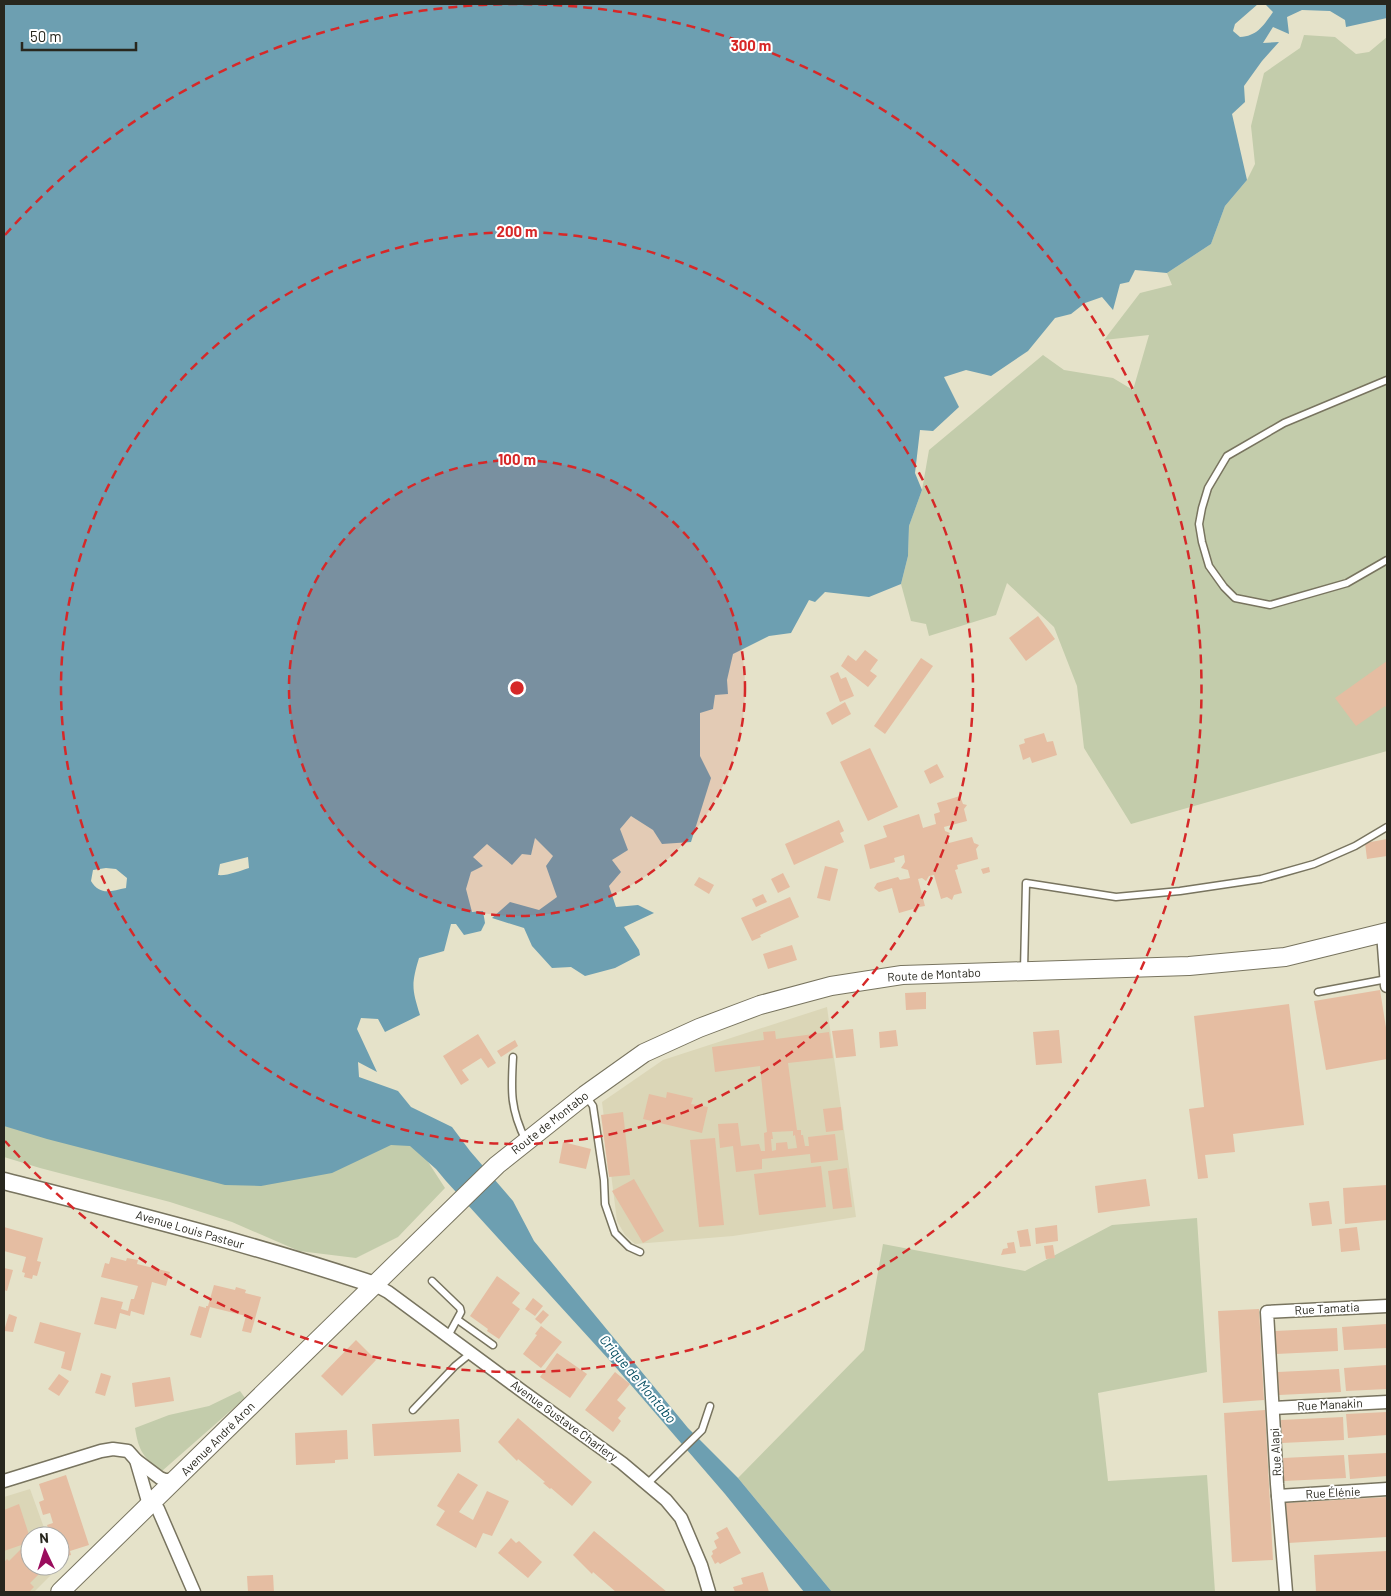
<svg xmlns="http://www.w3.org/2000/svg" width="1391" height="1596" viewBox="0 0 1391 1596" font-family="Barlow,sans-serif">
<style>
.built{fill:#dbd6b7}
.green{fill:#c3ccab}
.water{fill:#6d9fb1;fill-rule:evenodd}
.building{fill:#e5bda2;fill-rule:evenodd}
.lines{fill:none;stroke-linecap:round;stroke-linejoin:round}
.service-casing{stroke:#78745f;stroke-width:9}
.minor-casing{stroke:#78745f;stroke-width:15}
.tertiary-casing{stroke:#78745f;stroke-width:19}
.secondary-casing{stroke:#78745f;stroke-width:20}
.service{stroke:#fff;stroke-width:6}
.minor{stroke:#fff;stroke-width:12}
.tertiary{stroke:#fff;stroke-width:16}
.secondary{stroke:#fff;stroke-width:18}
.ring{fill:none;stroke:#d62828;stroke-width:2.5;stroke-dasharray:9 6}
.labels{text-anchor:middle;stroke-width:4;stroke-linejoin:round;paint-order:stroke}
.street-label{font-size:12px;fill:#28271e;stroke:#fff}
.water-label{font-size:14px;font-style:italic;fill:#0a5164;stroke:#fff}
.centre{fill:#d62828;stroke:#fff;stroke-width:2.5}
.ring-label{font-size:15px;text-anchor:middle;font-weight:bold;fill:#d62828;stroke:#fff;stroke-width:4;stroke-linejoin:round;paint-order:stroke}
</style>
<rect width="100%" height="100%" fill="#e5e2c9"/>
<g class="built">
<polygon points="827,1007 856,1217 733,1236 635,1244 625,1235 617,1221 602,1102 663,1060"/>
<polygon points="30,1489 47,1536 30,1536 30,1566 58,1566 59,1567 34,1592 4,1592 4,1497"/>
</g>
<g class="green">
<polygon points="1304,35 1335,37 1356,54 1369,52 1387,37 1387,751 1131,824 1084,748 1077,686 1054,627 1007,583 996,615 929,636 926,624 911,621 901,584 908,556 909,526 922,490 929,450 1043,355 1064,370 1113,378 1133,390 1149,335 1104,340 1140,293 1172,285 1167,273 1211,244 1225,206 1247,180 1255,164 1251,126 1264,73 1300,48"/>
<polygon points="4,1014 316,1076 419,1148 445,1188 398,1237 356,1258 299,1251 232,1222 170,1202 40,1168 4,1157"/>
<polygon points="1197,1218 1207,1372 1098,1393 1108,1481 1207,1475 1215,1592 832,1592 738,1478 864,1350 883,1244 1025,1271 1112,1225"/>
<path d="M240,1391L245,1398L162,1471C143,1457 139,1452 135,1428L169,1415L209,1406Z"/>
</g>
<path class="water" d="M4,4H1258L1235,24L1233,31L1240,37C1257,36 1263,26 1273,12L1266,5L1260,4H1296L1298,5L1299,4H1387V18L1346,27L1345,20L1330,11L1302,10L1287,17L1289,34L1273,27L1263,43L1279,42L1262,61L1244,86L1245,102L1232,114L1247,180L1225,206L1211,244L1167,273L1135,270L1129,282L1120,284L1113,310L1102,297L1085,303L1071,314L1055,318L1028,351L991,376L966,370L944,377L959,407L933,431L920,430L915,473L922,490L909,526L908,556L901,584L869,597L825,592L815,602L809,600L791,633L769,636L733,654L727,680L728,694L715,695L713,709L700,713V756L711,778L691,842L662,844L653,830L631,816L620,829L628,850L612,860L621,872L609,886L616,907L638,905L654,913L624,927L639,950L640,955L615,968L585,976L571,967L552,968L532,946L524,928L492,918L510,902L539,910L557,897L546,866L553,856L535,838L531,855L522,854L512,865L487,844L473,857L483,866L471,872L466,889L472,912L483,911L485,923L481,931L464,935L456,924H451L444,951L419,958C411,985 412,989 420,1015L385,1032L378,1019L361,1018L357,1029L377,1072L358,1062L359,1077L398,1091L411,1107L452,1127L470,1151L513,1201L534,1241L688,1428L738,1478L832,1592H804L725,1494L612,1363L446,1181L436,1169L410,1146L391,1145L332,1173L261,1186L225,1185L47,1139L4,1126ZM248,857L249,868C240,871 227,876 218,875L220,864ZM106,868L116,869L127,878L126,888C111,891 100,896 91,881L93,870Z"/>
<g class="building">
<polygon points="1038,616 1055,639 1026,661 1009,638"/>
<polygon points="865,650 878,660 870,671 877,676 868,687 841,666 848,655 856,661"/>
<polygon points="921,658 933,666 885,734 874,726"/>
<polygon points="1387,661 1387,709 1385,706 1356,726 1335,698"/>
<polygon points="838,672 841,679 846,677 854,696 840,702 830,676"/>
<polygon points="845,702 851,714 832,725 826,713"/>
<polygon points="1044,733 1047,742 1053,741 1057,755 1032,763 1030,757 1023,760 1019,745 1025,743 1024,739"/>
<polygon points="870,748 898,807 868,821 840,762"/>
<polygon points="937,764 944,777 930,784 924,771"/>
<polygon points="960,796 963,804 967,805 964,809 967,821 944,827 945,831 950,833 947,837 949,843 972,837 974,843 979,845 976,849 978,859 957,865 958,869 955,870 962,893 954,895 952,900 947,897 941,899 934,875 929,876 926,881 922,878 918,879 925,906 919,907 916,913 913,909 899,913 892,888 879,892 874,888 877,883 898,877 900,880 910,878 908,870 901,868 905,862 904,855 894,858 895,862 870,869 864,845 887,837 883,826 919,814 923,828 936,824 934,814 940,812 937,803"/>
<polygon points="839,820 844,831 840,833 844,842 794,865 785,844"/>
<polygon points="1387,839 1387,856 1367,859 1365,843"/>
<polygon points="825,866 838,869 830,901 817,898"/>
<polygon points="989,867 990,872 983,874 981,869"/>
<polygon points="783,873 790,887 778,893 771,879"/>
<polygon points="699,877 714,885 709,894 694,885"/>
<polygon points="763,894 767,902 756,907 752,899"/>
<polygon points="790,897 799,917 760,935 761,937 752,941 741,918"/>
<polygon points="792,945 797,960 768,969 763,954"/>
<polygon points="1380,990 1387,1034 1387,1059 1326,1070 1314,1001"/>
<polygon points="926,992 926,1009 906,1010 905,993"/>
<polygon points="1289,1004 1304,1125 1233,1134 1235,1152 1205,1155 1208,1178 1198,1179 1189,1109 1204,1107 1194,1016"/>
<polygon points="853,1029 856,1056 836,1058 832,1031"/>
<polygon points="896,1030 898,1046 880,1048 879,1032"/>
<polygon points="1059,1030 1062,1063 1036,1065 1033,1032"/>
<path d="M775,1031L776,1039L829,1032L833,1058L788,1063L797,1130H801V1135H803L805,1146H809L808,1137L835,1134L838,1160L811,1163L810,1154L762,1159V1169L736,1172L733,1146L720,1148L718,1124L738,1123L741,1146L759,1144L761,1151H765L764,1133L767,1132L760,1066L715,1072L712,1047L764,1040L763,1032ZM793,1131V1136L795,1135L797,1148L788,1149L787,1142L776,1143V1150L772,1151L771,1139H773L772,1132Z"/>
<polygon points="478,1034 496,1063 488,1068 481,1058 462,1070 469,1080 461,1085 443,1056"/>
<polygon points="515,1040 518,1046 501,1057 497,1051"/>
<polygon points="667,1092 693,1098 691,1104 708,1107 702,1133 643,1119 649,1094 666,1098"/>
<polygon points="841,1107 843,1130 826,1132 823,1109"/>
<polygon points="623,1112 630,1175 609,1177 601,1115"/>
<polygon points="715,1138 724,1225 699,1227 690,1140"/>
<polygon points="563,1142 591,1149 586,1169 559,1163"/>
<polygon points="821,1166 826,1207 759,1215 754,1174"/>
<polygon points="847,1168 852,1207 833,1209 828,1171"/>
<polygon points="634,1179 664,1231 643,1243 612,1191"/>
<polygon points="1146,1179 1150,1206 1098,1213 1095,1186"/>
<polygon points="1387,1185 1387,1220 1345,1224 1343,1188"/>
<polygon points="1329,1201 1332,1224 1312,1226 1309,1203"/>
<polygon points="1057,1225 1058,1241 1036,1244 1035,1228"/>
<polygon points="4,1227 43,1238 37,1261 41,1262 37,1276 33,1275 32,1279 24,1277 25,1273 22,1272 26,1257 4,1251"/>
<polygon points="1357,1227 1360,1250 1341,1252 1339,1229"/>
<polygon points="1028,1229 1031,1246 1020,1247 1017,1231"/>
<polygon points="1014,1242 1016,1253 1001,1255 1003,1249 1008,1248 1007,1243"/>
<polygon points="1053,1245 1055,1258 1046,1259 1044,1246"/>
<polygon points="111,1257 126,1261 127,1258 138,1260 137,1264 170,1272 166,1286 152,1282 144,1315 131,1311 130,1316 120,1313 116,1329 94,1324 101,1297 123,1302 121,1309 128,1311 131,1299 134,1299 138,1286 101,1277 105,1263 109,1264"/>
<polygon points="4,1268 13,1270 7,1291 4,1290"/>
<polygon points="497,1276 520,1293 512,1303 520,1309 499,1339 487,1331 488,1329 470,1316"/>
<polygon points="214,1285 235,1290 236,1287 246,1290 245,1293 261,1297 251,1333 242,1331 246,1316 210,1307 201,1338 190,1335 199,1306 206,1308 206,1306 208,1306"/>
<polygon points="533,1298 543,1306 535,1316 525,1309"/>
<polygon points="1259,1309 1264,1400 1223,1403 1218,1311"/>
<polygon points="543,1310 549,1315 541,1324 535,1319"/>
<polygon points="9,1314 17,1317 13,1332 4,1331"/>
<polygon points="40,1322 81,1333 71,1371 61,1368 65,1352 34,1343"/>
<polygon points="1387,1324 1387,1348 1344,1350 1342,1327"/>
<polygon points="541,1326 562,1342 541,1368 523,1354 537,1335 535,1334"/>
<polygon points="1337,1328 1338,1351 1276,1354 1275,1331"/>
<polygon points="356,1340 376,1360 342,1396 321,1376"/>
<polygon points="557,1353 587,1374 570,1398 540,1377"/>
<polygon points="1387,1365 1387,1389 1346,1391 1344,1368"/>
<polygon points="1339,1369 1341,1392 1279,1395 1278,1372"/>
<polygon points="615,1372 630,1384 617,1400 626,1408 618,1418 621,1421 613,1432 585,1410"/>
<polygon points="101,1373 111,1376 105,1396 95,1393"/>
<polygon points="59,1374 69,1381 59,1396 48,1389"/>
<polygon points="170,1377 174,1401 135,1407 132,1383"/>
<polygon points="1265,1410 1273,1560 1232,1562 1224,1413"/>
<polygon points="1387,1412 1387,1435 1348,1438 1346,1414"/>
<polygon points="1343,1417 1344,1440 1282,1443 1281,1420"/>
<polygon points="518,1418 592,1482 572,1506 551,1488 550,1489 543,1483 545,1482 518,1459 517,1461 498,1442"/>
<polygon points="459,1419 461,1452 374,1456 372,1424"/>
<polygon points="347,1430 348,1459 335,1460 335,1463 296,1465 295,1433"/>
<polygon points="1387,1453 1387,1476 1350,1479 1348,1455"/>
<polygon points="1344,1455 1346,1478 1284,1481 1283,1458"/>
<polygon points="458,1473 478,1485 459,1512 473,1520 487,1491 509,1501 492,1536 483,1533 476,1548 436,1525 445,1511 437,1506"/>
<polygon points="66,1475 89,1545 70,1551 71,1555 60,1558 60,1536 51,1536 47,1525 53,1523 50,1513 43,1515 39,1502 44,1500 39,1484"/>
<polygon points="1387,1497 1387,1537 1288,1543 1286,1503"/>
<polygon points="19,1504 30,1538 30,1542 4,1551 4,1510"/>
<polygon points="727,1527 741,1553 720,1564 718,1562 715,1564 711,1556 713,1554 712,1551 717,1548 714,1541 719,1538 716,1533"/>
<polygon points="594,1531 667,1592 616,1592 593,1572 592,1574 573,1555"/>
<polygon points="511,1538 516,1543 519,1541 542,1562 528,1578 498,1553"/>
<polygon points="21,1549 30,1558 30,1566 37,1566 42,1571 30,1583 34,1587 29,1592 4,1592 4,1562 7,1559 9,1561"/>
<polygon points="1387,1551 1387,1590 1316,1592 1314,1555"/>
<polygon points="763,1572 769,1592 735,1592 733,1587 743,1584 741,1578"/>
<polygon points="273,1575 274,1592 248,1592 247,1576"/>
</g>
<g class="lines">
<defs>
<g id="service">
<polyline points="1387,380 1284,423 1227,456 1208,488 1202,508 1199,524 1202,542 1209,566 1224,587 1235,598 1270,605 1347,583 1387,560"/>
<polyline points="1024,970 1026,883 1116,897 1180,891 1261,879 1314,864 1355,846 1387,827"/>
<polyline points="1318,992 1387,979"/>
<path d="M513,1057C511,1091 510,1109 526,1141"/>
<polyline points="586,1096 593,1106 604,1180 605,1204 615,1233 629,1247 640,1252"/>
<polyline points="432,1281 460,1308 461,1312 448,1336"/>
<polyline points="458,1320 493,1345"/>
<polyline points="413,1410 455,1366 471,1353"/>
<polyline points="648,1483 702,1430 710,1406"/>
</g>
<g id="minor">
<polyline points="1383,933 1387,986"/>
<polyline points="375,1285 388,1292 522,1391 622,1463 666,1500 681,1518 701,1565 709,1592"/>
<polyline points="1273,1408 1387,1402"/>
<polyline points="136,1460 147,1498 158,1509 194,1592"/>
<polyline points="4,1481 101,1451 113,1449 128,1451 136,1460 160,1478 165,1480 176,1480"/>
<polyline points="1278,1496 1387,1489"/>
<polyline points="1286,1592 1277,1484 1267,1312 1387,1306"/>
</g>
<path id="tertiary" d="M4,1181C128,1213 253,1244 375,1285"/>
<polyline id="secondary" points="60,1592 497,1165 585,1095 644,1053 699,1028 760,1005 831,986 902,975 1189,966 1285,957 1387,932"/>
</defs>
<use href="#service" class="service-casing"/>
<use href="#minor" class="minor-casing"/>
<use href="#tertiary" class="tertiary-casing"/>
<use href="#secondary" class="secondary-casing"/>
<use href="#service" class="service"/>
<use href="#minor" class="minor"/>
<use href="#tertiary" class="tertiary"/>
<use href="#secondary" class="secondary"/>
</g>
<circle cx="517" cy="688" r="228" fill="#d62828" fill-opacity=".12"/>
<g class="ring">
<circle cx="517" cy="688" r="228"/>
<circle cx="517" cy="688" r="456"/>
<path d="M5 235A684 684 0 1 1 5 1141"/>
</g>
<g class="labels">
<g class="street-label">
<text transform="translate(934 975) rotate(-3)" y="4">Route de Montabo</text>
<text transform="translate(550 1123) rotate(-38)" y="4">Route de Montabo</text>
<text transform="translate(190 1230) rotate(16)" y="4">Avenue Louis Pasteur</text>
<text transform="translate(1327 1309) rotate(-3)" y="4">Rue Tamatia</text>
<text transform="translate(1330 1405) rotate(-3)" y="4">Rue Manakin</text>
<text transform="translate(564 1421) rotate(36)" y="4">Avenue Gustave Charlery</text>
<text transform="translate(218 1439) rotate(-45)" y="4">Avenue André Aron</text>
<text transform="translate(1276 1452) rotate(-93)" y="4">Rue Alapi</text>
<text transform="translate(1333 1493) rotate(-3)" y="4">Rue Élénie</text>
</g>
<g class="water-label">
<text transform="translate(638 1379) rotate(50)" y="5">Crique de Montabo</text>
</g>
</g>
<circle cx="517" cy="688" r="8" class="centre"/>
<g class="ring-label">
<text x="751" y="51">300 m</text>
<text x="517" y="237">200 m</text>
<text x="517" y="465">100 m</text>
</g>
<rect width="1391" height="1596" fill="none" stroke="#28271e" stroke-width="10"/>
<g transform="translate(45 1551) rotate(356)"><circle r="24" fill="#ffffff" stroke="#a9a9a5"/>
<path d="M0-4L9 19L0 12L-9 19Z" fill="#9a0c5d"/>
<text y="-8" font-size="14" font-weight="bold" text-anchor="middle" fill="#28271e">N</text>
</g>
<path d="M22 42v8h114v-8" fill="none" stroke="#28271e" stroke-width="2.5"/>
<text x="30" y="42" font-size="15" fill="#28271e" stroke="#ffffff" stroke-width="4" paint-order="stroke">50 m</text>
</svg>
